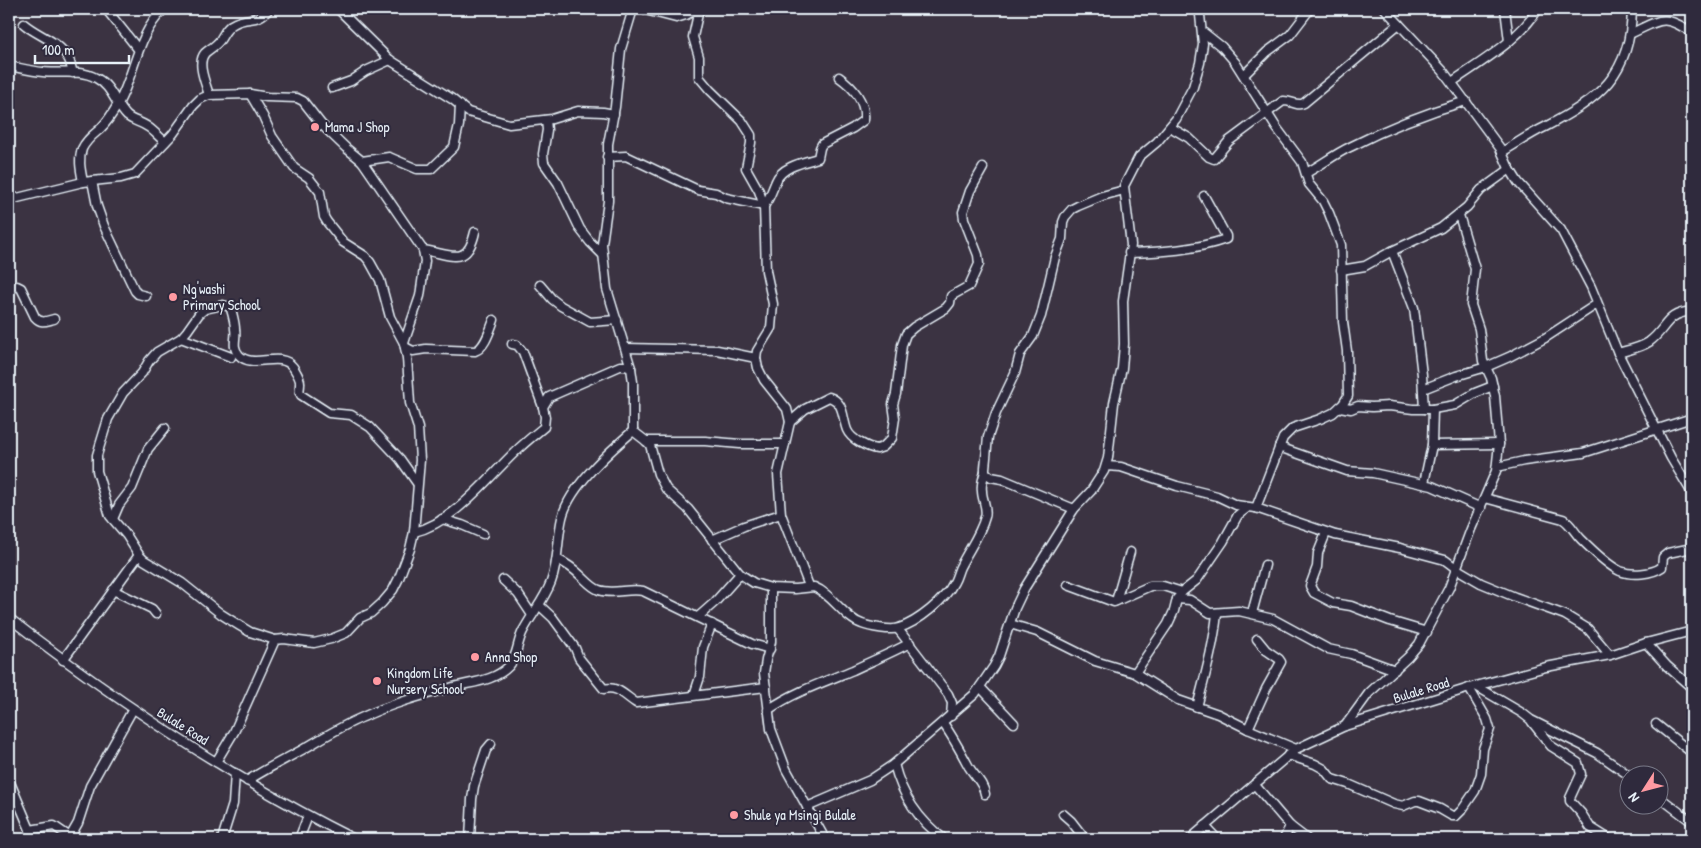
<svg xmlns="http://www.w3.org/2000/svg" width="1701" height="848" viewBox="0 0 1701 848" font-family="'Patrick Hand',sans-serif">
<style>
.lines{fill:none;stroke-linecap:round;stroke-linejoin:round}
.minor-casing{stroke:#e8f1f8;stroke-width:11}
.minor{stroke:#2f2a3d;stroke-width:8}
.poi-dot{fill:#ff9aa2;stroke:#2f2a3d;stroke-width:2}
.labels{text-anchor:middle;stroke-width:4;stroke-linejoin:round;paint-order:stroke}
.poi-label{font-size:14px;fill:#e8f1f8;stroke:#2f2a3d;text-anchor:start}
.street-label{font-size:14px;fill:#e8f1f8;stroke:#2f2a3d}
</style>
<rect width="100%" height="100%" fill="#3b3342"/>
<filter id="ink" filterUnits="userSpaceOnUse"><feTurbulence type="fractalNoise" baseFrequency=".02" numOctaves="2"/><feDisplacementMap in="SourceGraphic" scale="10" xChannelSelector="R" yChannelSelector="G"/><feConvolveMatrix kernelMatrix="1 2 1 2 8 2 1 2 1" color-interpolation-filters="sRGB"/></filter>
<g filter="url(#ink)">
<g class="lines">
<defs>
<g id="minor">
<polyline points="106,9 138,49"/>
<polyline points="338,9 390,60 452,99 468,112 509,124 552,119 578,111 603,112 614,114"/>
<polyline points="641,9 676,18 686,15 696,9"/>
<polyline points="699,9 693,37 699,57 699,77 710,90 742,121 751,135 751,143 746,168 759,191 764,206 766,271 773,304 771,328 757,351 756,358 758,368 764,380 787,409 790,422"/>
<polyline points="1385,9 1443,71 1500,148 1508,166 1518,182 1561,230 1591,287 1618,353 1671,458 1692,493"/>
<polyline points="1505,9 1509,41"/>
<path d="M24,24C38,36 59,41 68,58C71,62 71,68 73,73"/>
<polyline points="1203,32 1222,47 1235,62 1276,127 1302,162 1309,184 1323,201 1329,213 1341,245 1343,322 1347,351 1348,396 1343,404 1333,413 1320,419 1293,428 1283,438 1256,508"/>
<path d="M1630,34C1660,20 1663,13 1692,33"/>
<path d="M9,66C20,68 32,71 43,72C60,74 80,69 96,78C112,86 115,104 127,116C133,121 141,122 148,127C154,131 159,137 165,142"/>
<polyline points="1244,75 1267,52 1290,35 1310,9"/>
<path d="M1452,82C1482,61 1518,41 1538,9"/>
<polyline points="332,88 351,81 366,71 390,60"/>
<polyline points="250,94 263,116 272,136 294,168 309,178 320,192 324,217 327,222 343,242 365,256 370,262 380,280 390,317 404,343"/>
<path d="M209,95C206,84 196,63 205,53C209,49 216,46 220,40C224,34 227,26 235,23C249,16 257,23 269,9"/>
<polyline points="546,120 547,130 543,154 544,163 558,183 580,229 590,242 602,254"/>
<path d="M1170,127L1189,138L1209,157L1214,159L1229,141L1283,101C1290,100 1297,107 1304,103L1399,24"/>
<path d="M1502,152C1516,144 1530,134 1545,127C1599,99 1631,75 1632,9"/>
<path d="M607,157L626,156L698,190L716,193L726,198L764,206C770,198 772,190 776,181C782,166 805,162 818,158L820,148L822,144L853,128L864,120C866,102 853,87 839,77"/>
<polyline points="362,161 389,157 417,169 431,169 454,147 459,125 460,105"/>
<path d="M1306,173C1321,165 1335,154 1350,147C1387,128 1425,113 1466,101"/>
<polyline points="92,181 97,206 104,226 135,291 138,294 146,296"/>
<path d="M83,182C81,171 78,160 82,149C86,140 93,135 100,129C107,122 113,113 118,104C136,72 136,36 164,9"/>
<polyline points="9,200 83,182 121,178 135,174 173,134 193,106 200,99 209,95 250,94 267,97 297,98 303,101 321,124 346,148 362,161 423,250 425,261 420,296 404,343 407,358 410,403 418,428 420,460 414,532 410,549 399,578 393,590 382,603 371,613 360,618 346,633 331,639 314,643 284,639 275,640 234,732 216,762"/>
<path d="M423,250C451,254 467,268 475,232"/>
<polyline points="1392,251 1414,308 1422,375 1424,409"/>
<path d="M1129,253C1161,252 1195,250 1226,239V236L1204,196"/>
<polyline points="1341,270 1365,266 1392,251 1441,228 1467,207 1481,190 1510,169"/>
<polyline points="540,285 552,299 561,306 590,322 617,320"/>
<path d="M9,289L17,286L21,288L35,317C41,324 46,321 54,319"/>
<polyline points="181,338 231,357"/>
<polyline points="512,344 517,345 523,352 543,407"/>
<path d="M405,347L413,351L426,349L475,351C485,348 490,330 494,320"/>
<polyline points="626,348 717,350 756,358"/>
<path d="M1618,353C1628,350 1640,348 1649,342C1668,328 1664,314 1692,311"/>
<polyline points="1423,389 1456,376 1486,367 1509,357 1545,338 1597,304"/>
<polyline points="1340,407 1351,409 1358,406 1372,407 1389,406 1413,409 1433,409 1455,405 1475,393 1493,386"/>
<path d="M633,431L646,441L650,445L658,474L666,489L688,509L740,574L754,583L771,588L795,589L814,587C832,594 844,618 862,624C869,627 892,631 899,628C918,622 945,600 954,582C957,577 958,570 961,565C969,549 980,535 985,517C988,508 982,500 982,491C981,485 983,478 985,472"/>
<polyline points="646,441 705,441 740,444 785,444"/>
<polyline points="1432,445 1499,444"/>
<polyline points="1279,447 1347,471 1373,473 1432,486 1481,508"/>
<polyline points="1106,466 1121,467 1177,486 1217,496 1236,505 1256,508 1335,535 1400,548 1445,560 1457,569 1481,583 1515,597 1565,615 1588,629 1610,655"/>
<polyline points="1497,467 1524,461 1583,453 1692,418"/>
<polyline points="1424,483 1432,445 1433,409"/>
<path d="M1485,498L1563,519C1571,524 1574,532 1581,539C1590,548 1609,566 1620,571C1632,576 1652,574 1662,567L1663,557L1668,553L1692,548"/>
<polyline points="1074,509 1002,479 991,477 985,472 985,468 988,437 996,413 1015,373 1020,354 1033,336 1041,316 1055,257 1062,239 1063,222 1065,217 1072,209 1078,206 1102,196 1124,190"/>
<polyline points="113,519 119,505 132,488 148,449 165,428"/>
<polyline points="442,519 462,525 483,534"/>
<path d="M414,532C453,523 486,480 514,453C523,444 533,436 544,427L545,417L543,407L549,397L620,366H625L631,368"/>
<polyline points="1326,533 1318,553 1317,567 1310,586 1314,593 1333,603 1351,606 1390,621 1427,632"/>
<polyline points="712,540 744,526 781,514"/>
<path d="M557,559C565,563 573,568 580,575C586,580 591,587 599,590C613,595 628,588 643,591L752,644L770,649"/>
<polyline points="503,580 518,594 532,615"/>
<polyline points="1068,585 1114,602 1150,586 1163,586 1182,592"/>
<path d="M809,586L781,514L778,474L790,422L805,409L829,397C845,402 842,418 847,430C851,440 869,448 877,449L883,447L892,438L895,418L893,404L896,394L902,345L906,334L914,327L946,308L950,303L951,296L969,286L979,264L978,255L964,219L963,212L970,191L983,168"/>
<polyline points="771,588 771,642 766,660 764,673 771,729 786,769 825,839"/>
<polyline points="113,590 152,609 156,614"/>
<polyline points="1177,599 1190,600 1210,613 1239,611 1273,619 1328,649 1351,654 1395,670"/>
<polyline points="1116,601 1130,552"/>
<path d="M539,605L553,618L575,648L579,658L604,689C617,685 625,696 636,703L766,687"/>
<polyline points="1252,613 1265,565"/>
<polyline points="698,617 715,602 740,574"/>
<path d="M9,618C117,702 232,778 354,839"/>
<polyline points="1010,624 1037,632 1095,661 1135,673 1178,700 1218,714 1248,729 1296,749"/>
<polyline points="898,629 948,694 952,703 951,716"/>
<path d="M275,640L250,632L240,626L221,614L182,583L144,560L139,555L127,536L110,516L97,471V455L108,419L123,393L142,373L149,361L157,352L181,338L187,331L199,314L205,309L223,305L230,307C232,311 235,324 235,329C237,338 231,346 239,355C253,370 280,350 293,367C296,372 301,379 300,384C300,390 298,391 301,395L329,413L351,415L370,427L400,459L417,483"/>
<polyline points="1646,643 1667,666 1692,688"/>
<polyline points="63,660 139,555"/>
<polyline points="1135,673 1168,624 1174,611 1177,599 1182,592 1197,580 1223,542 1238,515 1247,508"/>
<polyline points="1476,686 1522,713 1531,720 1597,753 1630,776"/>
<polyline points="980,687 1014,723"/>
<polyline points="694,695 700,677 703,647 712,624"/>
<path d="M1197,707C1205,676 1214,645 1217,613"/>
<path d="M768,710C794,692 824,682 853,670C872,661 891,653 910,643"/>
<polyline points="1532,722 1551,746 1578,763 1581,774 1570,798 1570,801 1581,813 1590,827 1609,839"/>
<path d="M943,723C953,737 961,752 969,767C975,777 983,782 985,794"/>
<polyline points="1656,724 1692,753"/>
<polyline points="1345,726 1369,693 1408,657 1419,644 1449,588 1471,529 1496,471 1499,444 1495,396 1491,378 1483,361 1479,329 1471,305 1475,269 1459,215"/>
<polyline points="1248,729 1266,689 1281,662 1279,659 1266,650 1257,639"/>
<polyline points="1288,755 1315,764 1324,769 1332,779 1348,784 1394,804 1403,806 1415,801 1419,801 1440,809 1452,816 1456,816 1462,810 1475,791 1481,774 1483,749 1490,729 1487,719 1469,688"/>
<path d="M894,764C902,796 918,820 944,839"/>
<polyline points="9,780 34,839"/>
<path d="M247,781C264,770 282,761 300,751C321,739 341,726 363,717C391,704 420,696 450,688C470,682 494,682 509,666C518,656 517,642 523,631C532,614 544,600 551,582C559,561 557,539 562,518C569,487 610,451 633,431V382L631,368L607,289L602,244L608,201V144L615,107L621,49L633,9"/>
<polyline points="1255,785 1290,826 1307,839"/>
<polyline points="1658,796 1692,822"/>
<polyline points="807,807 870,780 894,764 975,694 994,666 999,656 1015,608 1024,589 1074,509 1091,491 1104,471 1108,458 1114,403 1122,368 1124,344 1123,301 1131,245 1124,186 1139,157 1157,142 1176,119 1193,87 1200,63 1203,44 1200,15 1201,9"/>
<polyline points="1063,814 1071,821 1085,839"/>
<polyline points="1205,826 1217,839"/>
<polyline points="30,830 54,826 73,839"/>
<polyline points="70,837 78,823 90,786 133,709"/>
<polyline points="182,839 195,839"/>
<polyline points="222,839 233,804 235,773"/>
<polyline points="299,839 308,816"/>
<polyline points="470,839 472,799 474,786 486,750 491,744"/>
<polyline points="1190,839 1296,749 1345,726 1476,686 1546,667 1610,655 1646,643 1692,631"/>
<polyline points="1284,839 1290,826"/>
</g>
</defs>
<use href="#minor" class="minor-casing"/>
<use href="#minor" class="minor"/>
</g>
</g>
<g class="poi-dot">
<circle cx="315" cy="127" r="5"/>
<circle cx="173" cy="297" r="5"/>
<circle cx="475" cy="657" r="5"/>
<circle cx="377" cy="681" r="5"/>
<circle cx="734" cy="815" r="5"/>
</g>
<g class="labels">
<g class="poi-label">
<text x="325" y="132">Mama J Shop</text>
<text x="183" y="294">Ng'washi<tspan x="183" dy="16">Primary School</tspan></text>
<text x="485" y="662">Anna Shop</text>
<text x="387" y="678">Kingdom Life<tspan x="387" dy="16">Nursery School</tspan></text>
<text x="744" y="820">Shule ya Msingi Bulale</text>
</g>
<g class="street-label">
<text transform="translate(1421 690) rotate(-17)" y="5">Bulale Road</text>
<text transform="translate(183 726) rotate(32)" y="5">Bulale Road</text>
</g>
</g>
<rect width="1701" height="848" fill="none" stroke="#2f2a3d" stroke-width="30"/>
<rect x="15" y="15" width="1671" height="818" fill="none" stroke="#e8f1f8" stroke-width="2" filter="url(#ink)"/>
<g transform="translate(1644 790) rotate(234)"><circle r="24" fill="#2f2a3d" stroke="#797a88"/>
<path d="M0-4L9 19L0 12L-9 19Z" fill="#ff9aa2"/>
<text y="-8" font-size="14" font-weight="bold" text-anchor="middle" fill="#e8f1f8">N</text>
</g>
<path d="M35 55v8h94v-8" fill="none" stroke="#e8f1f8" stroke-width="2.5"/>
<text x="42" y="55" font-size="15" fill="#e8f1f8" stroke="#2f2a3d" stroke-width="4" paint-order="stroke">100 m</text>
</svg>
